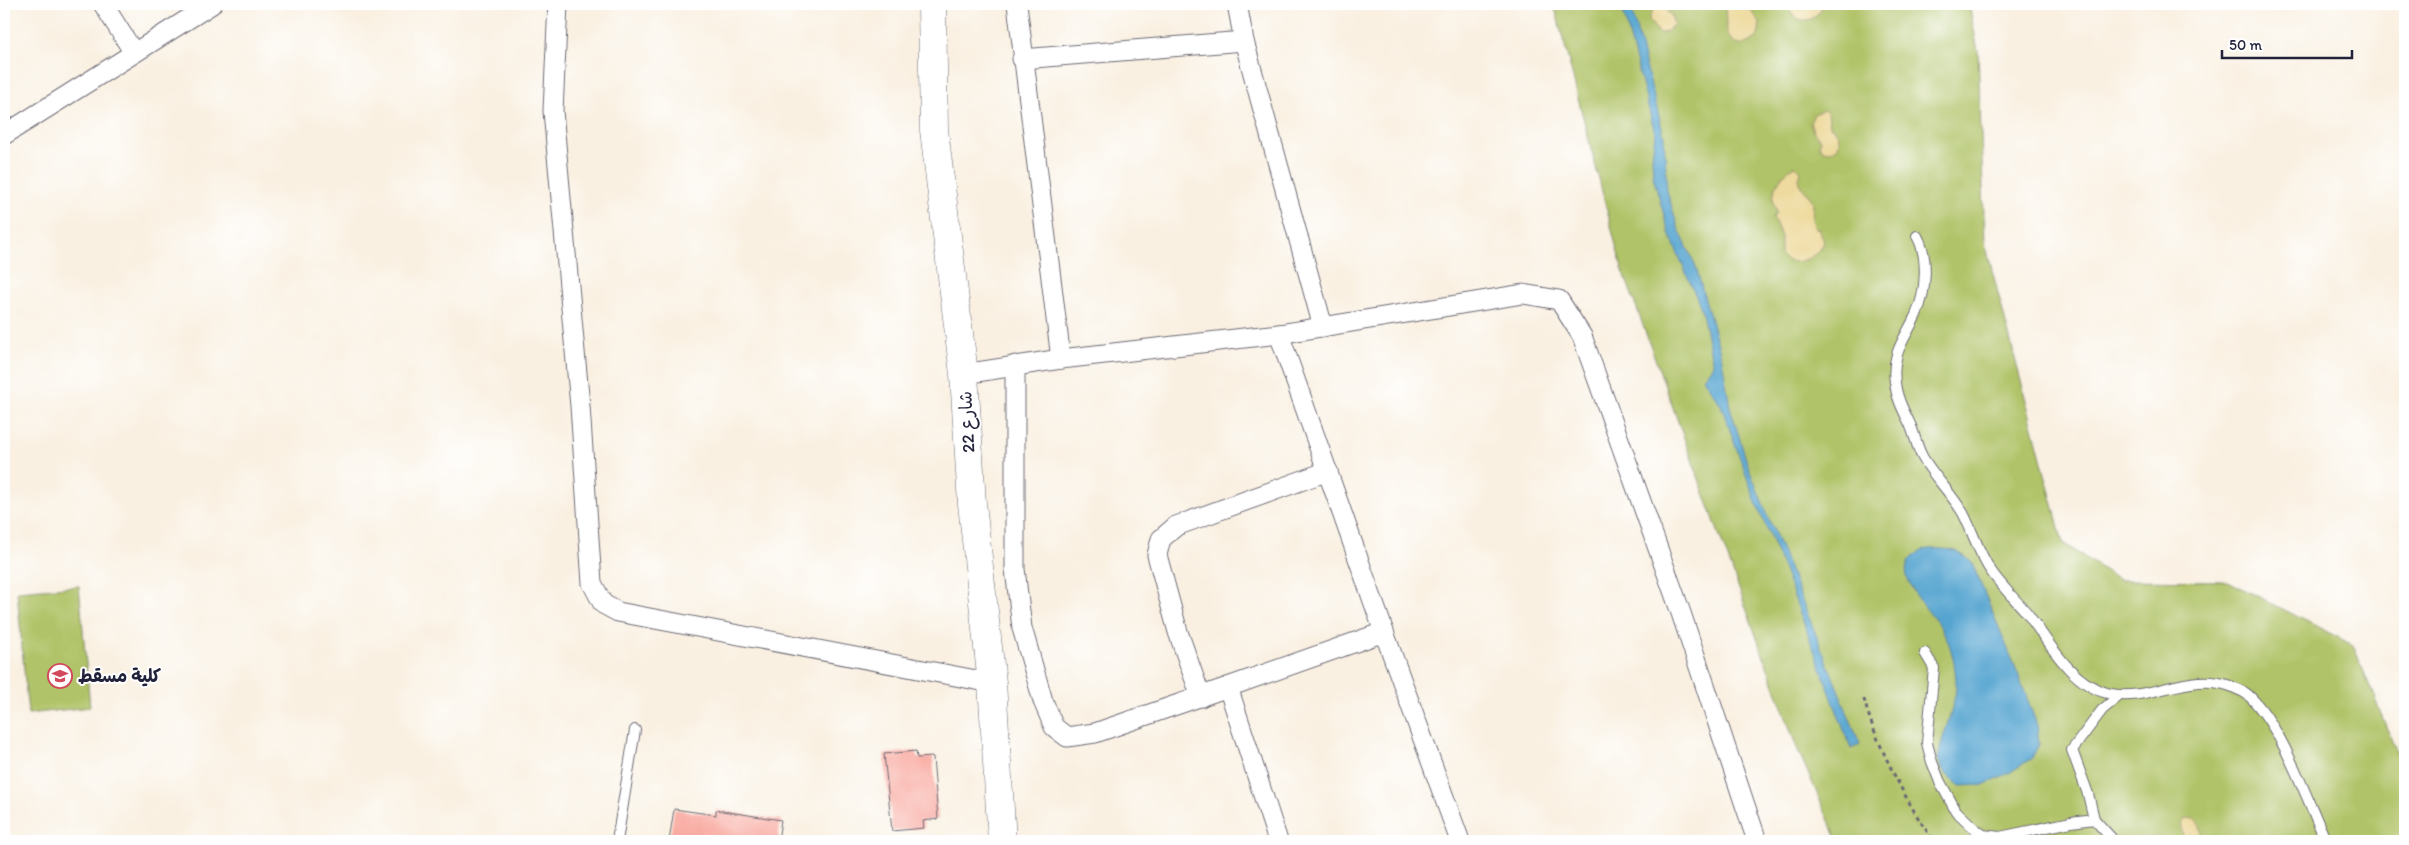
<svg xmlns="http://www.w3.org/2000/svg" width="2409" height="845" viewBox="0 0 2409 845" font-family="Itim,'Playpen Sans Arabic',sans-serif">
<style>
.green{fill:#b0c367;stroke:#697251}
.sand{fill:#eeda9e;stroke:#887e6c}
.water{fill:#56a5d0;stroke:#3c6486}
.building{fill:#f8a69c}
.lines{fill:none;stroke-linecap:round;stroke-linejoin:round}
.lane-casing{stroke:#6d6a75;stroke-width:12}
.street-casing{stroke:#6d6a75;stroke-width:21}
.secondary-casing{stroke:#6d6a75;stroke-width:29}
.path{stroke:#6d6a75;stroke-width:3;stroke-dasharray:4 4;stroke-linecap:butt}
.lane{stroke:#fff;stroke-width:10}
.street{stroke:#fff;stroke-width:19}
.secondary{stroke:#fff;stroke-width:28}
.labels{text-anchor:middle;stroke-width:4;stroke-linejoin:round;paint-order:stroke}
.street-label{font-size:18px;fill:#22223b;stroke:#fff}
.poi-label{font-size:18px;font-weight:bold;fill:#22223b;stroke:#fff;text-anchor:start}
</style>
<rect width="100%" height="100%" fill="#fff"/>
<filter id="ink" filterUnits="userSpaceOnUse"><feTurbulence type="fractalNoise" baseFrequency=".02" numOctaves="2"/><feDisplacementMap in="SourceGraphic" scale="10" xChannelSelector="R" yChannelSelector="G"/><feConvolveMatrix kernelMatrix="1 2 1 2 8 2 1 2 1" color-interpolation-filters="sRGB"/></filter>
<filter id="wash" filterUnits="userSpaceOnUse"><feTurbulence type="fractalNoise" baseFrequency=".0096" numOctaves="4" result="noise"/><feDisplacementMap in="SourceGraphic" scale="20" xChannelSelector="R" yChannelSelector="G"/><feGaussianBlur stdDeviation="1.12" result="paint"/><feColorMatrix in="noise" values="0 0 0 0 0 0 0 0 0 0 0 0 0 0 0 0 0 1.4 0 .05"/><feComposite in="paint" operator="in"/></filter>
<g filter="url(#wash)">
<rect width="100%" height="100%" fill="#f9f0e1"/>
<g class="green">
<polygon points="1554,4 1969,4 1978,51 1985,243 2063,543 2119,580 2228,581 2353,645 2405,773 2405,841 1838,841 1797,748 1621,265"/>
<polygon points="79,586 90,707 28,714 17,591"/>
</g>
<g class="sand">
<polygon points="1647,4 1674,4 1667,12 1671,15 1674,24 1667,31 1659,34 1649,20 1653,9"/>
<path d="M1720,4H1746L1760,23L1758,36C1753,41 1747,45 1740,44C1722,41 1727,19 1725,7Z"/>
<path d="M1788,4H1824C1821,8 1818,14 1814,17C1803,25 1789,17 1788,4Z"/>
<path d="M1823,110L1828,113L1830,126C1838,132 1841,137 1838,147L1831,151L1824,150L1819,146L1821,139L1814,133L1810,123L1814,114Z"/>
<path d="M1796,166L1801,171L1799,179L1801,186L1813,201L1812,220L1815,228H1818L1824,241C1821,257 1791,270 1781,255V236L1773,217L1777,212C1776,208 1773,204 1773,201C1772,189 1785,168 1796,166Z"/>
<path d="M2189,818C2202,820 2201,829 2200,839H2208L2211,841L2185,840C2181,832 2180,828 2184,820Z"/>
</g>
<g class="water">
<polygon points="1621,4 1630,4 1664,136 1667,191 1678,227 1696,267 1722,359 1730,407 1749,469 1860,744 1851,749 1784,570 1755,500 1721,405 1703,378 1713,365 1701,308 1669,233 1653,176 1652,157 1655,133"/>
<path d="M1928,549C1946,548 1959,549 1972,563L2017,671L2037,725L2039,744L2032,758L2009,773L1983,785L1960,786L1945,773L1938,760C1941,737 1956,706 1956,685C1956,669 1952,647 1944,633C1930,608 1877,565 1928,549Z"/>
</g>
<g id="blocks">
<g class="building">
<polygon points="916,751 917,758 933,757 938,819 923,821 924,828 892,831 884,754"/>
<polygon points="674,809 716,815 716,810 781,820 778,841 669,841"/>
</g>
</g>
</g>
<g filter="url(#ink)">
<use href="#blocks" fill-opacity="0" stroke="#6d6a75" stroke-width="1"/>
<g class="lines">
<defs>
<g id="lane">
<path d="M1917,236C1929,257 1926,293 1916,315C1905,339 1891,353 1895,382C1896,396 1903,410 1909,422C1915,434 1916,446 1923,458C1935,478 1951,493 1963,513C1973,532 1979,554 1991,571C2001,586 2015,599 2027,613C2048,641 2071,684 2107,693C2149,704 2190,669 2233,687C2238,690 2244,691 2248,695C2281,724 2307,800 2326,841"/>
<polyline points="1925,653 1934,668 1927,743 1932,762 1940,782 1956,811 1974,828 1983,835 2000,837 2071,822 2094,819 2114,841"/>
<polyline points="2094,819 2088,794 2072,750 2102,710 2120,695"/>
<polyline points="617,841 635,730"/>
</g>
<g id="street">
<polyline points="103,4 134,53"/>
<polyline points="558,4 553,111 580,406 592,583 603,604 618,612 992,683"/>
<polyline points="1017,4 1061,359"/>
<polyline points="1237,4 1244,41 1323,327"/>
<polyline points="1022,59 1244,41"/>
<polyline points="4,135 212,4"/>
<polyline points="1015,365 1015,569 1022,628 1043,701 1054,727 1067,737 1095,733 1228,687"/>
<polyline points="964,374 1061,359 1279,334 1523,294 1559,300 1582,336 1681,613 1757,841"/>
<polyline points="1384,632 1460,841"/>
<polyline points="1201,697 1178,632 1157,555 1161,539 1176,526 1328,471"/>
<polyline points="1278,841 1228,687 1384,632 1279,334"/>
</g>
<polyline id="secondary" points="932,4 934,130 964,374 972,504 992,683 1002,841"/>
</defs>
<use href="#lane" class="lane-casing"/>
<use href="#street" class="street-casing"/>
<use href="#secondary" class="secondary-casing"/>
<path class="path" d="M1864,699C1874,740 1909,808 1934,841"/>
<use href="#lane" class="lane"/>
<use href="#street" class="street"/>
<use href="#secondary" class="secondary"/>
</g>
</g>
<defs>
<symbol id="university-ring" viewBox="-11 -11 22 22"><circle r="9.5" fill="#fff" stroke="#d1495b" stroke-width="1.5"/><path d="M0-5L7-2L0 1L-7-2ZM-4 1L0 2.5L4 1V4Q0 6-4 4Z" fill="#d1495b"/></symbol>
</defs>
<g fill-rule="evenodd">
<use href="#university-ring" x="46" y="662" width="28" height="28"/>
</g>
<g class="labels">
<g class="street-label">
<text transform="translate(967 422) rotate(-93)" y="6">شارع 22</text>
</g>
<g class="poi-label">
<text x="78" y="682">كلية مسقط</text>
</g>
</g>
<rect width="2409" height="845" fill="none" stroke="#fff" stroke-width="20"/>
<path d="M2222 50v8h130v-8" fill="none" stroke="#22223b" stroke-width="2.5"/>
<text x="2229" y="50" font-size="15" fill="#22223b" stroke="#ffffff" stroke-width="4" paint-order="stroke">50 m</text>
</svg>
